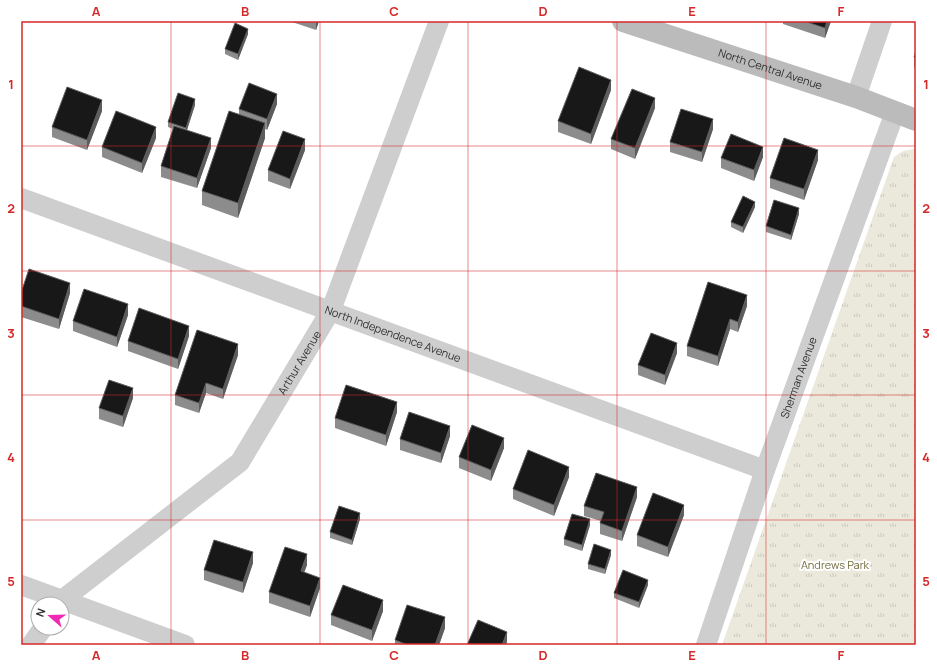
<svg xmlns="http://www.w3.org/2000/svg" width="937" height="666" viewBox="0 0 937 666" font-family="Manrope,sans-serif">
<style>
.park{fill:url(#park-tufts)}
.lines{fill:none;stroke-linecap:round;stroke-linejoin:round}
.street{stroke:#cecece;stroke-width:20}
.secondary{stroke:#bbb;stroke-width:22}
.wall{fill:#8c8c8c}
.shaded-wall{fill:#5d5d5d}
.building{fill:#181818;stroke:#5d5d5d}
.grid{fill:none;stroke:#d62828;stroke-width:1;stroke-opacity:0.55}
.labels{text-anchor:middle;stroke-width:4;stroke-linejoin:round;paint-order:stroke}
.street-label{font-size:11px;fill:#313131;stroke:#fff}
.park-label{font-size:11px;fill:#706b3b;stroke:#fff}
.neatline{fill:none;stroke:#d62828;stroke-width:1.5}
.grid-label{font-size:13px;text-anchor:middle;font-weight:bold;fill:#d62828}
</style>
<defs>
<pattern id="park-tufts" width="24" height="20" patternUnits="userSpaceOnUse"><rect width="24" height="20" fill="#ebe9dc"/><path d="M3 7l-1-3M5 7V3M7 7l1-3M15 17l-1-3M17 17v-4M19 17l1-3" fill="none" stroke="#cac8bd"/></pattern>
</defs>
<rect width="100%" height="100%" fill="#fff"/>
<polygon class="park" points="914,149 916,150 916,645 722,645 894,157 903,151"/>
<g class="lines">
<g class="street">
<polyline points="856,97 882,21"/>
<path id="s1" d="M21,198L765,470"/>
<polyline points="21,585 185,645"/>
<path id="s2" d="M59,604L62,600L240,462L331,310L439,21"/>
<polyline points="31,645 43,628"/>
<path id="s3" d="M706,645L765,470L895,112"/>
</g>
<path class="secondary" id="s4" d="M623,21L856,97L916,120"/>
</g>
<g class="wall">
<polygon points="289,21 319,21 316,30"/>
<polygon points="783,21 831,21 825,38 783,24"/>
<polygon points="248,34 238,60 225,54 225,49"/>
<polygon points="916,51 916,68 914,67 914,57"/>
<polygon points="611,90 591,144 558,132 558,121"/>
<polygon points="277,104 267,130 265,129 265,138 238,218 202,205 202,191 239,114 239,109"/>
<polygon points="195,105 187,130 211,148 197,188 161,177 161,166 173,129 168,127 168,122"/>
<polygon points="655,108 635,159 611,149 611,139"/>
<polygon points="102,111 87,150 52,137 52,127"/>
<polygon points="713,129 702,162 670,152 670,142"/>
<polygon points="156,138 142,173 102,157 102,147"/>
<polygon points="305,150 290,189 268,181 268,170"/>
<polygon points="763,157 754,181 721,168 721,158"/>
<polygon points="818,160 804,200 770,188 770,178"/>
<polygon points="755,207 743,233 731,227 731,222"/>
<polygon points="799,214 791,240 766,232 766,226"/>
<polygon points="21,293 70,293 59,329 21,317"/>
<polygon points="747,306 738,332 730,329 718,366 687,356 687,346"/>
<polygon points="128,315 117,347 73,331 73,321"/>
<polygon points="189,336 178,369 128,351 128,341"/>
<polygon points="677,353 665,385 638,375 638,365"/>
<polygon points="238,355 223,399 206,393 199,413 175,405 175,395"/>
<polygon points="133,398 123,427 99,419 99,408"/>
<polygon points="397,412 386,446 335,428 335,418"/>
<polygon points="450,436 441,463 400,450 400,439"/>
<polygon points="504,448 491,481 459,468 459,457"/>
<polygon points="569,477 554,516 513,499 513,489"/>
<polygon points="637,497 622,541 600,534 600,523 601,521 584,516 584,506"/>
<polygon points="684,515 668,557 637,546 637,535"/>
<polygon points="360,519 352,545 330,538 330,532"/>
<polygon points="590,525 582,551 564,545 564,539"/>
<polygon points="611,555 605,574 588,569 588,564"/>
<polygon points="253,563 243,593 204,580 204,570"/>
<polygon points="307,565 304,572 320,588 310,617 269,603 269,592"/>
<polygon points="648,585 639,608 614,598 614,593"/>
<polygon points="383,611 372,641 331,625 331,615"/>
<polygon points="445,628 439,645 395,645 395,640"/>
</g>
<g class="shaded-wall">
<polygon points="316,21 319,21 316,30"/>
<polygon points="827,21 831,21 825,38 825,28"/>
<polygon points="248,29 248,34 238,60 238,54"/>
<polygon points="611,80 611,90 591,144 591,134"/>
<polygon points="277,94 277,104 267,130 267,119"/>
<polygon points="655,98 655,108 635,159 635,148"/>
<polygon points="195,99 195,105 186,133 186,128"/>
<polygon points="102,100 102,111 87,150 87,140"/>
<polygon points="713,119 713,129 702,162 702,152"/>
<polygon points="265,123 265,138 238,218 238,203"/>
<polygon points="156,127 156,138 142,173 142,163"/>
<polygon points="211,138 211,148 197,188 197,178"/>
<polygon points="305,139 305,150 290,189 290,179"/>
<polygon points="763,147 763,157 754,181 754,170"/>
<polygon points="818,150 818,160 804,200 804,189"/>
<polygon points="755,202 755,207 743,233 743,227"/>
<polygon points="799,208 799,214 791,240 791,235"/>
<polygon points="70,283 70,293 59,329 59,319"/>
<polygon points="747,295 747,306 738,332 738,322"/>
<polygon points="128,304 128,315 117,347 117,337"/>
<polygon points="730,319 730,329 718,366 718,356"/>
<polygon points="189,326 189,336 178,369 178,359"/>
<polygon points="677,343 677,353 665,385 665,375"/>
<polygon points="238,344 238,355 223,399 223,389"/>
<polygon points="206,383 206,393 199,413 199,403"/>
<polygon points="133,388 133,398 123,427 123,416"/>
<polygon points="397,402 397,412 386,446 386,435"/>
<polygon points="450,426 450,436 441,463 441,453"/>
<polygon points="504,438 504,448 491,481 491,470"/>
<polygon points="569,467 569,477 554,516 554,505"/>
<polygon points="637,487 637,497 622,541 622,531"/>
<polygon points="684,505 684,515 668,557 668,547"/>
<polygon points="360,513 360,519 352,545 352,540"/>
<polygon points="590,519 590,525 582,551 582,545"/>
<polygon points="611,550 611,555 605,574 605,569"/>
<polygon points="253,552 253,563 243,593 243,582"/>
<polygon points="307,554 307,565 301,581 301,571"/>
<polygon points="320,578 320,588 310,617 310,606"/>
<polygon points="648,580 648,585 639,608 639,602"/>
<polygon points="383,600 383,611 372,641 372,630"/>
<polygon points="445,617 445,628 439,645 435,645"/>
<polygon points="507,632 507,642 506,645 502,645"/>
</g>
<g class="building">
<polygon points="804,21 827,21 825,28"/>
<polygon points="235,23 248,29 238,54 225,49"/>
<polygon points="916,51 916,58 914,57"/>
<polygon points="579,67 611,80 591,134 558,121"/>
<polygon points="249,83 277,94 267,119 239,109"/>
<polygon points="67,87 102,100 87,140 52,127"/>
<polygon points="632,89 655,98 635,148 611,139"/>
<polygon points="178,93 195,99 186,128 168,122"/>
<polygon points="681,109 713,119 702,152 670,142"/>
<polygon points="116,111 156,127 142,163 102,147"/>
<polygon points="229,111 265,123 238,203 202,191"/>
<polygon points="174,126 211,138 197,178 161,166"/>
<polygon points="283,131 305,139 290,179 268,170"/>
<polygon points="731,134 763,147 754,170 721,158"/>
<polygon points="784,138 818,150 804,189 770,178"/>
<polygon points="743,196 755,202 743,227 731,222"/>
<polygon points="774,200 799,208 791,235 766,226"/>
<polygon points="29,269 70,283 59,319 21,306 21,293"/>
<polygon points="708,282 747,295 738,322 730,319 718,356 687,346"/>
<polygon points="84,289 128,304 117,337 73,321"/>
<polygon points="139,308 189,326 178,359 128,341"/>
<polygon points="197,330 238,344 223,389 206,383 199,403 175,395"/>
<polygon points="651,333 677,343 665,375 638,365"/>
<polygon points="109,380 133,388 123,416 99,408"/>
<polygon points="346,385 397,402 386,435 335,418"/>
<polygon points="409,412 450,426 441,453 400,439"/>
<polygon points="472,425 504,438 491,470 459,457"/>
<polygon points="528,450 569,467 554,505 513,489"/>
<polygon points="596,473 637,487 622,531 600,523 604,512 584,506"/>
<polygon points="653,493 684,505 668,547 637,535"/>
<polygon points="339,506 360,513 352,540 330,532"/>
<polygon points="572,514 590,519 582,545 564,539"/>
<polygon points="214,540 253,552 243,582 204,570"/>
<polygon points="594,544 611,550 605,569 588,564"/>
<polygon points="285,547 307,554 301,571 320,578 310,606 269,592"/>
<polygon points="623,570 648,580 639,602 614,593"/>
<polygon points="343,585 383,600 372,630 331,615"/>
<polygon points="407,605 445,617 435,645 408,645 395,640"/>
<polygon points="478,620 507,632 502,645 467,645"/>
</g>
<path class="grid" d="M171,21V645M320,21V645M468,21V645M617,21V645M766,21V645M21,146H916M21,271H916M21,395H916M21,520H916"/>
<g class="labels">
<g class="street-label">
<text dy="4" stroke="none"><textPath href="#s4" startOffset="155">North Central Avenue</textPath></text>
<text dy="4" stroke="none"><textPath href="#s1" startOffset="396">North Independence Avenue</textPath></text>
<text dy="4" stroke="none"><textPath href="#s2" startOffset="346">Arthur Avenue</textPath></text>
<text dy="4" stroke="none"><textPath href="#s3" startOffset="283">Sherman Avenue</textPath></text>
</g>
<g class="park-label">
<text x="835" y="569">Andrews Park</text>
</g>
</g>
<rect width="937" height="666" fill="none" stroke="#ffffff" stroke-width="44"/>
<g transform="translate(50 616) rotate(290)"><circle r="19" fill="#ffffff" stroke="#adadad"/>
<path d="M0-3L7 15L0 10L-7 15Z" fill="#f12ab5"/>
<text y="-6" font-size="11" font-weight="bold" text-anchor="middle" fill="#313131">N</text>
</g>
<rect x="22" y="22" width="893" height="622" class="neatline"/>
<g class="grid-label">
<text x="96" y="16">A</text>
<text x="245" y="16">B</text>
<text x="394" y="16">C</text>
<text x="543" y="16">D</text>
<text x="692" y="16">E</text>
<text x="841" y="16">F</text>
<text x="11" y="89">1</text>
<text x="926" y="89">1</text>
<text x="11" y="213">2</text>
<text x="926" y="213">2</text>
<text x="11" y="338">3</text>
<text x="926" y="338">3</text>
<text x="11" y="462">4</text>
<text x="926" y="462">4</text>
<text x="11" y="586">5</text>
<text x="926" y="586">5</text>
<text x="96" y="660">A</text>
<text x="245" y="660">B</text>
<text x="394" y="660">C</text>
<text x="543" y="660">D</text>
<text x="692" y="660">E</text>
<text x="841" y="660">F</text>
</g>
</svg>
